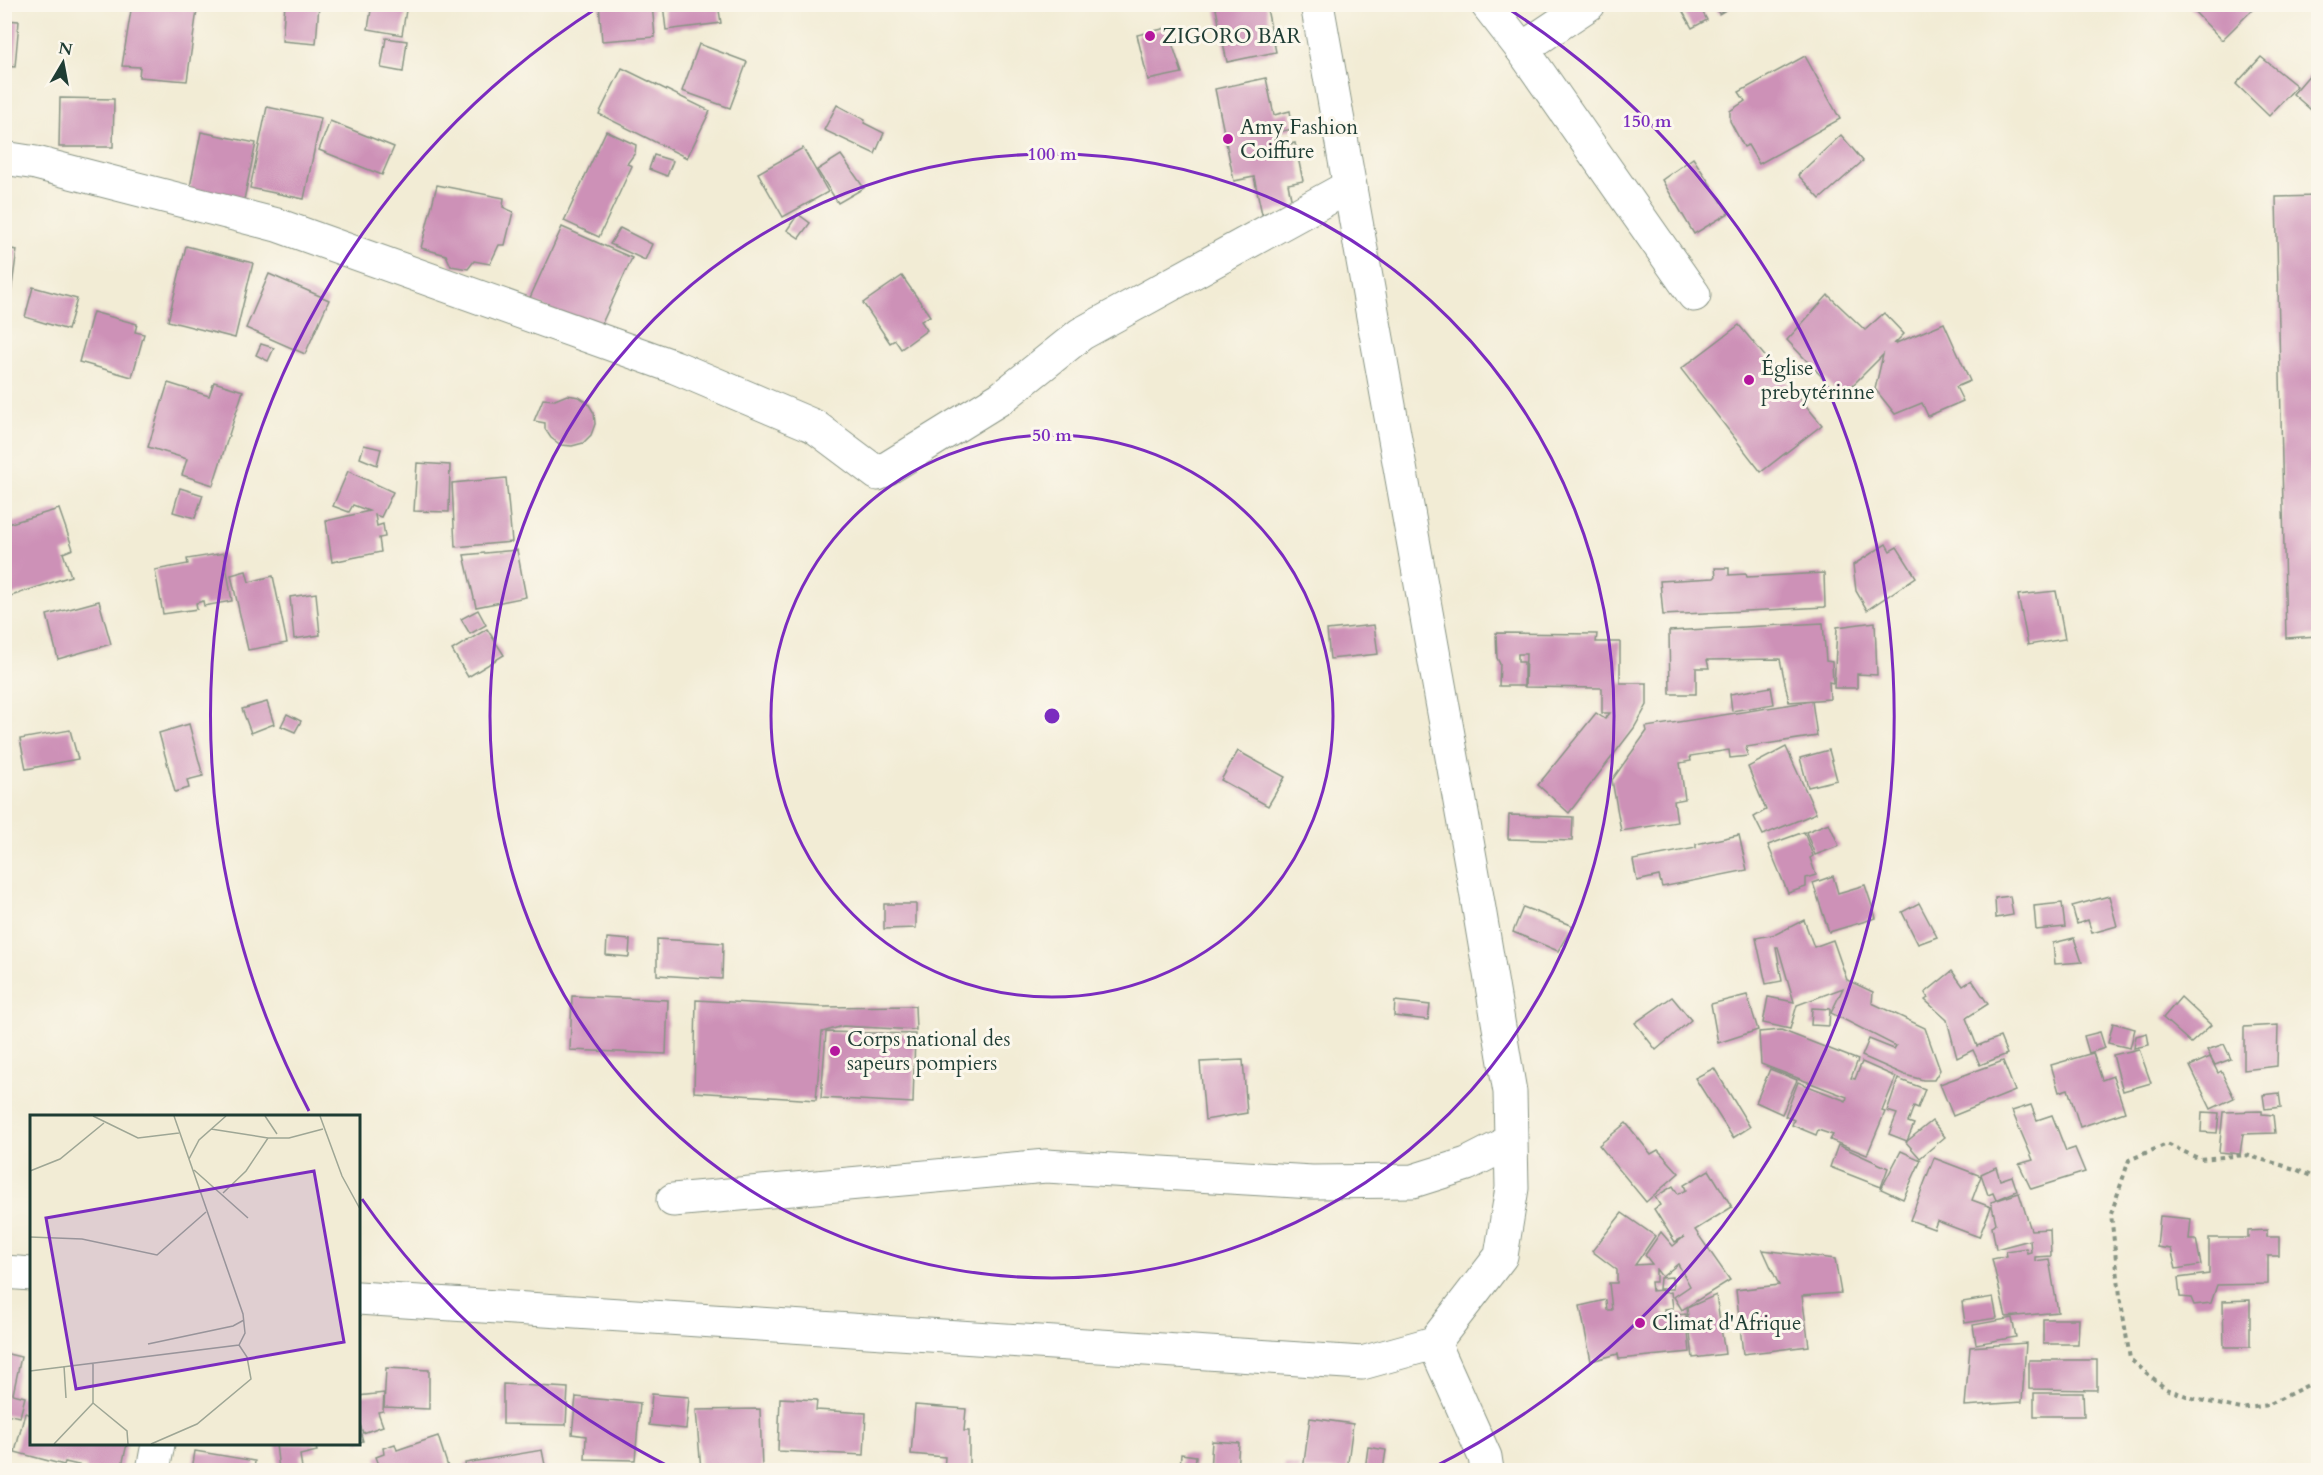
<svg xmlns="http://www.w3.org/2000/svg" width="2323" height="1475" viewBox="0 0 2323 1475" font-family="Cardo,serif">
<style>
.building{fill:#cd91b7}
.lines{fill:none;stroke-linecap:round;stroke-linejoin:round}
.minor-casing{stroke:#889484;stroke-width:35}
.major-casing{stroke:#889484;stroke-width:35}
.path{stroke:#889484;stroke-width:4;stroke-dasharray:4.5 4.5;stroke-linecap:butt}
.minor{stroke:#fff;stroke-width:33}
.major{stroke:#fff;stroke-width:33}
.ring{fill:none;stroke:#7b2cbf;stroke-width:3}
.poi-dot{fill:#b5179e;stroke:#fbf7ec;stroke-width:2}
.labels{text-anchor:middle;stroke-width:6;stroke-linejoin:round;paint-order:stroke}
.poi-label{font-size:21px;fill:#1f3d34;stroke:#fbf7ec;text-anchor:start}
.inset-road{fill:none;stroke:#9ea695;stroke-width:1.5}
.view{fill:#7b2cbf;fill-opacity:0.15;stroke:#7b2cbf;stroke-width:3}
.inset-edge{fill:none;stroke:#1f3d34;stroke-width:3}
.centre{fill:#7b2cbf;stroke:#fbf7ec;stroke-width:3}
.ring-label{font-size:18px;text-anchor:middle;font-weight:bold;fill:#7b2cbf;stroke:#fbf7ec;stroke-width:6;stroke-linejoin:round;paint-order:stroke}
</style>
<rect width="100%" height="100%" fill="#fbf7ec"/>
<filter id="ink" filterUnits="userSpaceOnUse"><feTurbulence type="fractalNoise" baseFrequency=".0167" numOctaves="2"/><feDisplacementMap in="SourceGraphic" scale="12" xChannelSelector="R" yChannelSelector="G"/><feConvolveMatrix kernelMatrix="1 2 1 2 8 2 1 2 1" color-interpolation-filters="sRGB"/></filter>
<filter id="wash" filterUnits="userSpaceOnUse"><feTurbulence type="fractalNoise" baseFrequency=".008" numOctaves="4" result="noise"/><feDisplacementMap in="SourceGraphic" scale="24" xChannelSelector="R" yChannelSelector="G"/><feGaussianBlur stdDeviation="1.35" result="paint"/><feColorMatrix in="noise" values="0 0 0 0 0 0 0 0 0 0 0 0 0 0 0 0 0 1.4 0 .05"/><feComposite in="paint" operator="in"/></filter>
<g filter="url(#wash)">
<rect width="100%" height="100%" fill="#f2ecd5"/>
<g id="blocks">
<g class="building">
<polygon points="132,4 197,10 187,81 139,77 140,67 122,66"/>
<polygon points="285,4 319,4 316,44 282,41"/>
<polygon points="372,4 407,4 402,35 368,29"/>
<polygon points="599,4 652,4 655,37 602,41"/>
<polygon points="663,4 718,4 721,23 666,30"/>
<polygon points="1215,4 1266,4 1276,52 1227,62"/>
<polygon points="1692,4 1698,4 1707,20 1692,28 1682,10"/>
<polygon points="1714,4 1736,4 1719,14"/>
<polygon points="2187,4 2258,4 2222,40"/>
<polygon points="4,20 19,21 15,67 4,66"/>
<polygon points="1167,28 1182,73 1148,80 1137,35"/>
<polygon points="386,38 407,41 403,72 381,68"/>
<polygon points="699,44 747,62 730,108 682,91"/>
<polygon points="1805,56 1840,119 1759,164 1748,145 1744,147 1730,121 1730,111 1745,101 1739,92"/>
<polygon points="2261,57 2297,86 2269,116 2236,84"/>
<polygon points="2318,65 2318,116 2293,94"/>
<polygon points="622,68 710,111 687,158 599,114"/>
<polygon points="1266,78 1274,115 1290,111 1293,129 1277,132 1280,146 1295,143 1303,181 1288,184 1293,208 1262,214 1254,177 1234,181 1215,89"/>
<polygon points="60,98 114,99 113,147 59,147"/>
<polygon points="837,105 865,120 864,123 884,133 875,154 824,130"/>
<polygon points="267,107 321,118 304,199 250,188"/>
<polygon points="330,121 394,147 382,175 319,150"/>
<polygon points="606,131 636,145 635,153 627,164 632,166 599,237 564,221"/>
<polygon points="201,132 256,143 242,209 188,197"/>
<polygon points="1841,135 1863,161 1820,199 1798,175"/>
<polygon points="803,148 828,192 783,217 758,173"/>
<polygon points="654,155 673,161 667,176 649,169"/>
<polygon points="841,155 864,188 838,203 817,170"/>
<polygon points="1693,158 1729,213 1694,234 1662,180"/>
<polygon points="437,185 504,198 503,207 513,212 505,245 499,245 490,264 474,261 468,269 451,266 446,255 421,248"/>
<polygon points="2318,196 2318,636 2286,638 2276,197"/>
<polygon points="798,214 810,223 799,238 787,230"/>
<polygon points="562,227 632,258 598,332 529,300"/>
<polygon points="620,228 652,244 645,260 610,244"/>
<polygon points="186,246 253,263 235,338 168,321"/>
<polygon points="4,248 17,250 9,307 4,306"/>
<polygon points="269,274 329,300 305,354 246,328"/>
<polygon points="902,276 930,316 921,321 927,330 901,349 895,340 890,343 863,303"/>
<polygon points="33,287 77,299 68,330 25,317"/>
<polygon points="1828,295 1865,330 1884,313 1904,334 1894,344 1944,323 1970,381 1956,387 1963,401 1928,416 1922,403 1895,414 1875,389 1883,355 1841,397 1787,340"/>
<polygon points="93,312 137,324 135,332 144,334 132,377 79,362"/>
<polygon points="1739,325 1822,425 1761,472 1681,369"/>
<polygon points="261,344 274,348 268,361 256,355"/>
<polygon points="214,382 243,391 213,485 182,475 187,459 148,447 168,383 209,396"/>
<polygon points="567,395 579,397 588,403 594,413 595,424 591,435 583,443 572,446 561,445 551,438 545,429 545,423 534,421 543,399 555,400"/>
<polygon points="364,445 381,449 377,465 360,458"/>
<polygon points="417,463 450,465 449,512 414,511"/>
<polygon points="348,471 393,492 381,517 375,515 377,526 383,524 385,537 379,538 381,552 332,562 326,521 369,511 353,505 349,512 333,506"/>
<polygon points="506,478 512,542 455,547 452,483"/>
<polygon points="180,488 203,495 195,518 173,512"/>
<polygon points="59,509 73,549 63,553 71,576 8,597 4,585 4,525"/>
<polygon points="1886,544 1890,551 1897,547 1916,577 1867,610 1856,591 1853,565"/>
<polygon points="517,550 526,597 476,607 464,555"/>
<polygon points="224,553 232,601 204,606 203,601 196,603 197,609 163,614 155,570 188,564 187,559"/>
<polygon points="1715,568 1729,568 1729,575 1746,574 1747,577 1824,573 1825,607 1663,615 1660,581 1714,578 1716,576"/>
<polygon points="246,571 249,582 273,576 287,643 248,650 231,575"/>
<polygon points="2056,591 2065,639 2028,645 2018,595"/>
<polygon points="316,593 320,635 294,639 290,597"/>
<polygon points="99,601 111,644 58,659 47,615"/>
<polygon points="478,610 486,625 470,634 461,619"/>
<polygon points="1875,622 1877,675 1857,674 1857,688 1834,688 1837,627"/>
<polygon points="1823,623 1826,661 1832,662 1833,683 1829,682 1830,699 1789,702 1780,659 1707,660 1709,668 1696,668 1696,694 1670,694 1669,631"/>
<polygon points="1374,625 1378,654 1330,659 1327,630"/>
<polygon points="487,629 504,655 468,677 452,650"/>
<polygon points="1496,633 1597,634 1596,642 1620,642 1620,683 1647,683 1647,705 1634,728 1569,813 1538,785 1596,713 1605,719 1610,713 1602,713 1602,688 1525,687 1526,654 1518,654 1518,662 1524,662 1524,686 1499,686 1500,664 1497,658"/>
<polygon points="1771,687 1774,704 1732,711 1730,694"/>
<polygon points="1812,701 1817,736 1746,747 1748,756 1730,758 1729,750 1690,756 1691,761 1680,763 1685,799 1674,801 1677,822 1621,831 1612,780 1647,731 1646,727"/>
<polygon points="267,702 274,724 251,733 242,709"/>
<polygon points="287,714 301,721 295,732 281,726"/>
<polygon points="189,724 203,776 187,780 189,788 175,792 159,733"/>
<polygon points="70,730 78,759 26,769 20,739"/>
<polygon points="1786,747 1816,813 1763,835 1754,817 1766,810 1748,767"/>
<polygon points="1829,750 1837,780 1808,787 1800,758"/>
<polygon points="1238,751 1285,777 1268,806 1221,780"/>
<polygon points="1509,815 1573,817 1572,841 1508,839"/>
<polygon points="1829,823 1839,846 1815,855 1806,832"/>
<polygon points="1804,832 1813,856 1810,858 1816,875 1806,878 1806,887 1788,893 1768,845"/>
<polygon points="1739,835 1747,870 1662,887 1659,876 1637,881 1633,860 1696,848 1696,844"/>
<polygon points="1833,876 1838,893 1865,885 1876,918 1829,932 1813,883"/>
<polygon points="2010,896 2013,915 1996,918 1995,898"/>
<polygon points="2109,896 2117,926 2092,933 2088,920 2077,924 2072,906"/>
<polygon points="1919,903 1937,937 1918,944 1902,912"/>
<polygon points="2062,903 2065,927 2036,930 2034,906"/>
<polygon points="884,904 916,904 916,928 884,929"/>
<polygon points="1523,907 1573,926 1558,951 1513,932"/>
<polygon points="1804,920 1814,947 1833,940 1847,980 1873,992 1872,1003 1925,1028 1940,1070 1934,1080 1923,1080 1905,1075 1862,1056 1869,1039 1894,1049 1896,1046 1831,1013 1843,988 1797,1005 1790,1029 1763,1023 1768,997 1794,1002 1778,947 1776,947 1782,981 1766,984 1756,938 1776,934"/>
<polygon points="607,938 630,940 629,957 606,955"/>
<polygon points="2074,938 2082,962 2055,964 2053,943"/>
<polygon points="657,939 723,943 722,979 657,975"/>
<polygon points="1952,971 1963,986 1972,980 1988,1004 1966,1018 1977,1046 2000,1037 2007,1054 1980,1065 1973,1050 1957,1058 1947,1020 1925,1000 1928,998 1925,993"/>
<polygon points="1747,995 1758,1030 1718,1043 1711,1004"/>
<polygon points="572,996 668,1000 666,1054 570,1050"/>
<polygon points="1672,997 1691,1020 1656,1050 1635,1023"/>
<polygon points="2181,997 2211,1025 2191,1043 2163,1018"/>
<polygon points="696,1000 822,1007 915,1006 916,1030 843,1026 822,1032 816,1100 694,1092"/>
<polygon points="1395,1001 1430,1005 1428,1020 1394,1016"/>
<polygon points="1812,1008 1830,1009 1829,1026 1811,1025"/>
<polygon points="2113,1023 2135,1029 2130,1048 2108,1043"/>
<polygon points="2278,1025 2277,1066 2244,1070 2244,1027"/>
<polygon points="1781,1030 1858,1060 1851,1078 1855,1079 1862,1062 1896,1077 1882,1111 1885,1112 1867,1155 1830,1140 1833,1135 1818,1130 1816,1135 1792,1125 1794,1120 1785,1116 1798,1082 1846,1101 1847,1097 1761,1064 1759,1032"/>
<polygon points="826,1032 915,1034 913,1103 821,1098"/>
<polygon points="2100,1032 2105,1048 2089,1053 2084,1036"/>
<polygon points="2147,1033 2149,1045 2134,1048 2136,1036"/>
<polygon points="2224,1044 2231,1059 2215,1065 2207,1050"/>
<polygon points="2139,1049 2151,1083 2123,1091 2113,1055"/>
<polygon points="2093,1053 2102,1080 2113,1076 2125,1112 2080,1127 2068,1089 2059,1092 2051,1065"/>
<polygon points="2210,1057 2218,1073 2221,1071 2234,1098 2211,1109 2190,1066"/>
<polygon points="1243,1060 1247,1113 1205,1120 1200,1062"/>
<polygon points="2003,1061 2015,1091 1953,1116 1940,1084"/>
<polygon points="1714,1068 1750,1127 1733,1138 1695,1078"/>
<polygon points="1770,1069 1797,1080 1782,1114 1756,1102"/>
<polygon points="1898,1079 1925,1089 1918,1108 1914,1106 1908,1122 1914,1124 1907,1141 1889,1134 1897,1114 1887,1111"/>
<polygon points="2279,1093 2281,1107 2265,1109 2263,1095"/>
<polygon points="2031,1105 2037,1120 2052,1115 2066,1151 2075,1148 2085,1172 2031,1189 2019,1164 2033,1160 2012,1111"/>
<polygon points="2262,1111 2262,1114 2273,1115 2275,1133 2243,1134 2240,1154 2219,1152 2223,1112"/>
<polygon points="2202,1112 2219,1113 2217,1133 2201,1132"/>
<polygon points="1932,1121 1945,1137 1920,1158 1906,1142"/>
<polygon points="1626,1123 1651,1154 1658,1150 1679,1173 1646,1202 1599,1145"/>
<polygon points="1838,1145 1888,1168 1881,1187 1830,1167"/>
<polygon points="1901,1151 1921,1160 1903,1199 1881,1189"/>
<polygon points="1934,1158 1981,1176 1972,1200 1991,1207 1979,1237 1937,1221 1934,1229 1910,1220"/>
<polygon points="1996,1167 2000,1180 2012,1176 2017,1191 1996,1200 1993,1193 1988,1195 1981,1174"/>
<polygon points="1709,1170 1732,1207 1695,1230 1730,1280 1682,1310 1674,1297 1690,1286 1678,1264 1662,1277 1656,1269 1656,1282 1651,1282 1652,1291 1662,1290 1663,1293 1671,1292 1673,1308 1664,1309 1665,1316 1686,1314 1690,1352 1619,1359 1618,1354 1591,1361 1580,1306 1606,1300 1607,1310 1612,1310 1609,1283 1617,1283 1617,1270 1592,1251 1622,1213 1655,1236 1635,1265 1652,1264 1645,1255 1661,1232 1673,1246 1684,1237 1675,1242 1654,1209 1660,1205 1655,1197 1673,1186 1678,1194 1686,1190 1684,1185"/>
<polygon points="2019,1193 2031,1230 2050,1229 2051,1256 2035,1257 2035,1261 2049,1259 2058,1312 2006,1317 1992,1259 2007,1256 2006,1251 2026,1248 2027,1253 2031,1252 2030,1240 1996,1249 1992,1227 1996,1223 1991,1202"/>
<polygon points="2160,1216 2191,1219 2189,1239 2196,1239 2201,1265 2176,1269 2171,1249 2157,1247"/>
<polygon points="2267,1230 2267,1237 2279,1237 2279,1256 2268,1256 2268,1284 2217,1285 2211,1303 2194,1305 2191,1298 2180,1297 2178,1278 2209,1274 2209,1238 2248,1238 2248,1231"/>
<polygon points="1763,1250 1835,1259 1841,1293 1802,1296 1809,1346 1743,1354 1736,1290 1779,1285"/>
<polygon points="1672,1277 1673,1289 1659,1289 1660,1278"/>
<polygon points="1716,1295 1725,1354 1693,1358 1687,1308"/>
<polygon points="1993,1297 1997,1318 1965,1323 1962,1302"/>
<polygon points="2250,1300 2250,1347 2224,1347 2223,1301"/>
<polygon points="2012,1318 2016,1337 1976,1344 1973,1325"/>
<polygon points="2043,1319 2079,1319 2078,1344 2043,1344"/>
<polygon points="2026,1343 2022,1402 1965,1406 1970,1347"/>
<polygon points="4,1353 21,1357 13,1394 25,1397 20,1417 4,1414"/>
<polygon points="2029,1360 2097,1360 2097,1390 2029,1389"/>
<polygon points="386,1368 429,1370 429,1409 384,1407"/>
<polygon points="503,1384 568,1388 566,1425 503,1424"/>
<polygon points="384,1393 383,1411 378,1412 383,1426 363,1433 358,1419 358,1396"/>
<polygon points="2034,1393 2083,1393 2084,1416 2034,1416"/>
<polygon points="652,1394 689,1397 686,1429 649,1425"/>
<polygon points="576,1397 640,1403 635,1460 585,1459 586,1436 572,1434"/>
<polygon points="780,1398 817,1400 816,1410 866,1413 864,1455 778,1451"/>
<polygon points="915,1405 966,1409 964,1431 969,1431 969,1470 944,1470 945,1457 911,1454"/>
<polygon points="760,1409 762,1470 701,1470 696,1410"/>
<polygon points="25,1413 32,1415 32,1444 127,1444 121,1470 86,1470 87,1467 65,1462 64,1465 15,1452"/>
<polygon points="1310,1418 1353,1424 1347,1470 1303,1470"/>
<polygon points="358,1423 363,1441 358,1443"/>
<polygon points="438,1436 449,1470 381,1470 376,1457 384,1454 383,1448 395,1444 397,1450"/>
<polygon points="1212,1441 1239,1443 1237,1470 1210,1470"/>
<polygon points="276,1444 315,1444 317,1451 300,1455 302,1468 279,1470"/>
<polygon points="1368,1447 1386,1450 1383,1470 1365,1470"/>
<polygon points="542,1450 546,1470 466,1470 465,1463"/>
<polygon points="195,1451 255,1461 254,1470 192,1470"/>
<polygon points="1181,1454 1196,1456 1195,1469 1180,1468"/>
<polygon points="1285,1464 1300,1467 1299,1470 1284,1470"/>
</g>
</g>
</g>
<g filter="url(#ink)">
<use href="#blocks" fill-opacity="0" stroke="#889484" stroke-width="1.5"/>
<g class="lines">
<defs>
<g id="minor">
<polyline points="1487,4 1522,49 1694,295"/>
<polyline points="1522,49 1589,4"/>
<polyline points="4,158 36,163 277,225 675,367 814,426 878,474 1001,398 1081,334 1350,186"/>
<polyline points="673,1200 1046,1166 1312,1182 1413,1181 1467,1164 1510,1142"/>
<polyline points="1434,1343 1485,1457 1487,1470"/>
<polyline points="153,1470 158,1444"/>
</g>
<g id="major">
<polyline points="4,1272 32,1274"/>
<polyline points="358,1298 1362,1363 1434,1343 1501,1256 1512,1188 1510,1092 1476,891 1317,4"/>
</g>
</defs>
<use href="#minor" class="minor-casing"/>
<use href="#major" class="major-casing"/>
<polyline class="path" points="2318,1179 2295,1169 2246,1155 2200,1159 2167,1144 2129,1160 2111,1214 2120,1296 2130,1359 2166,1389 2195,1399 2241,1409 2268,1405 2318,1380"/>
<use href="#minor" class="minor"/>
<use href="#major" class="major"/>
</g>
</g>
<g class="ring">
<circle cx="1052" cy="716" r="281"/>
<circle cx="1052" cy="716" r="562"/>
<path d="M676 1470A842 842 0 0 1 362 1199M309 1111A842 842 0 0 1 600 6M1504 6A842 842 0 0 1 1428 1470"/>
</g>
<g class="poi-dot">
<circle cx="1150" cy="36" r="6"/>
<circle cx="1228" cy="139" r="6"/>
<circle cx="1749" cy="380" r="6"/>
<circle cx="835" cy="1051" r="6"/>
<circle cx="1640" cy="1323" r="6"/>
</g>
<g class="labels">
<g class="poi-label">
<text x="1162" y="43">ZIGORO BAR</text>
<text x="1240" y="134">Amy Fashion<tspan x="1240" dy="24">Coiffure</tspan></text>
<text x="1761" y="375">Église<tspan x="1761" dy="24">prebytérinne</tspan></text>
<text x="847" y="1046">Corps national des<tspan x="847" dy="24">sapeurs pompiers</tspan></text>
<text x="1652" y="1330">Climat d'Afrique</text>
</g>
</g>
<g transform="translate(30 1115)">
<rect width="330" height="330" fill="#f2ecd5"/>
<path class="inset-road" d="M63,1L108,23L149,18M144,1L159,44M235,1L247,19M290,1L312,61L330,94M181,14L238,23M164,55L218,103M0,56L30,44L74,8M193,78L216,56L238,23H259L293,14M0,122L52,124L127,140L176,97M118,229L203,211L214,205M63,248V288L97,316L98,329M34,251L36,283M0,256L209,230L215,218L213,199L159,44L169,25L196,1M24,329L63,288M121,329L167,309L221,264L217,242L209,230"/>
<path class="view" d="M284,56L314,227L46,274L16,103Z"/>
<rect width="330" height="330" class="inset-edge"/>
</g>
<circle cx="1052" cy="716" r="9" class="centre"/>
<g class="ring-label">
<text x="1647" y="127">150 m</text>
<text x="1052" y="160">100 m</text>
<text x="1052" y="441">50 m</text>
</g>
<rect width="2323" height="1475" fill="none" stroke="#fbf7ec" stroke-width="24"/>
<g transform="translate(63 63) rotate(10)" stroke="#fbf7ec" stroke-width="4.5" paint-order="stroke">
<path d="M0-4.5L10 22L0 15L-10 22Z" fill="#1f3d34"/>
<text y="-9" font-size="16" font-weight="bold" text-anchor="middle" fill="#1f3d34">N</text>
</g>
</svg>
